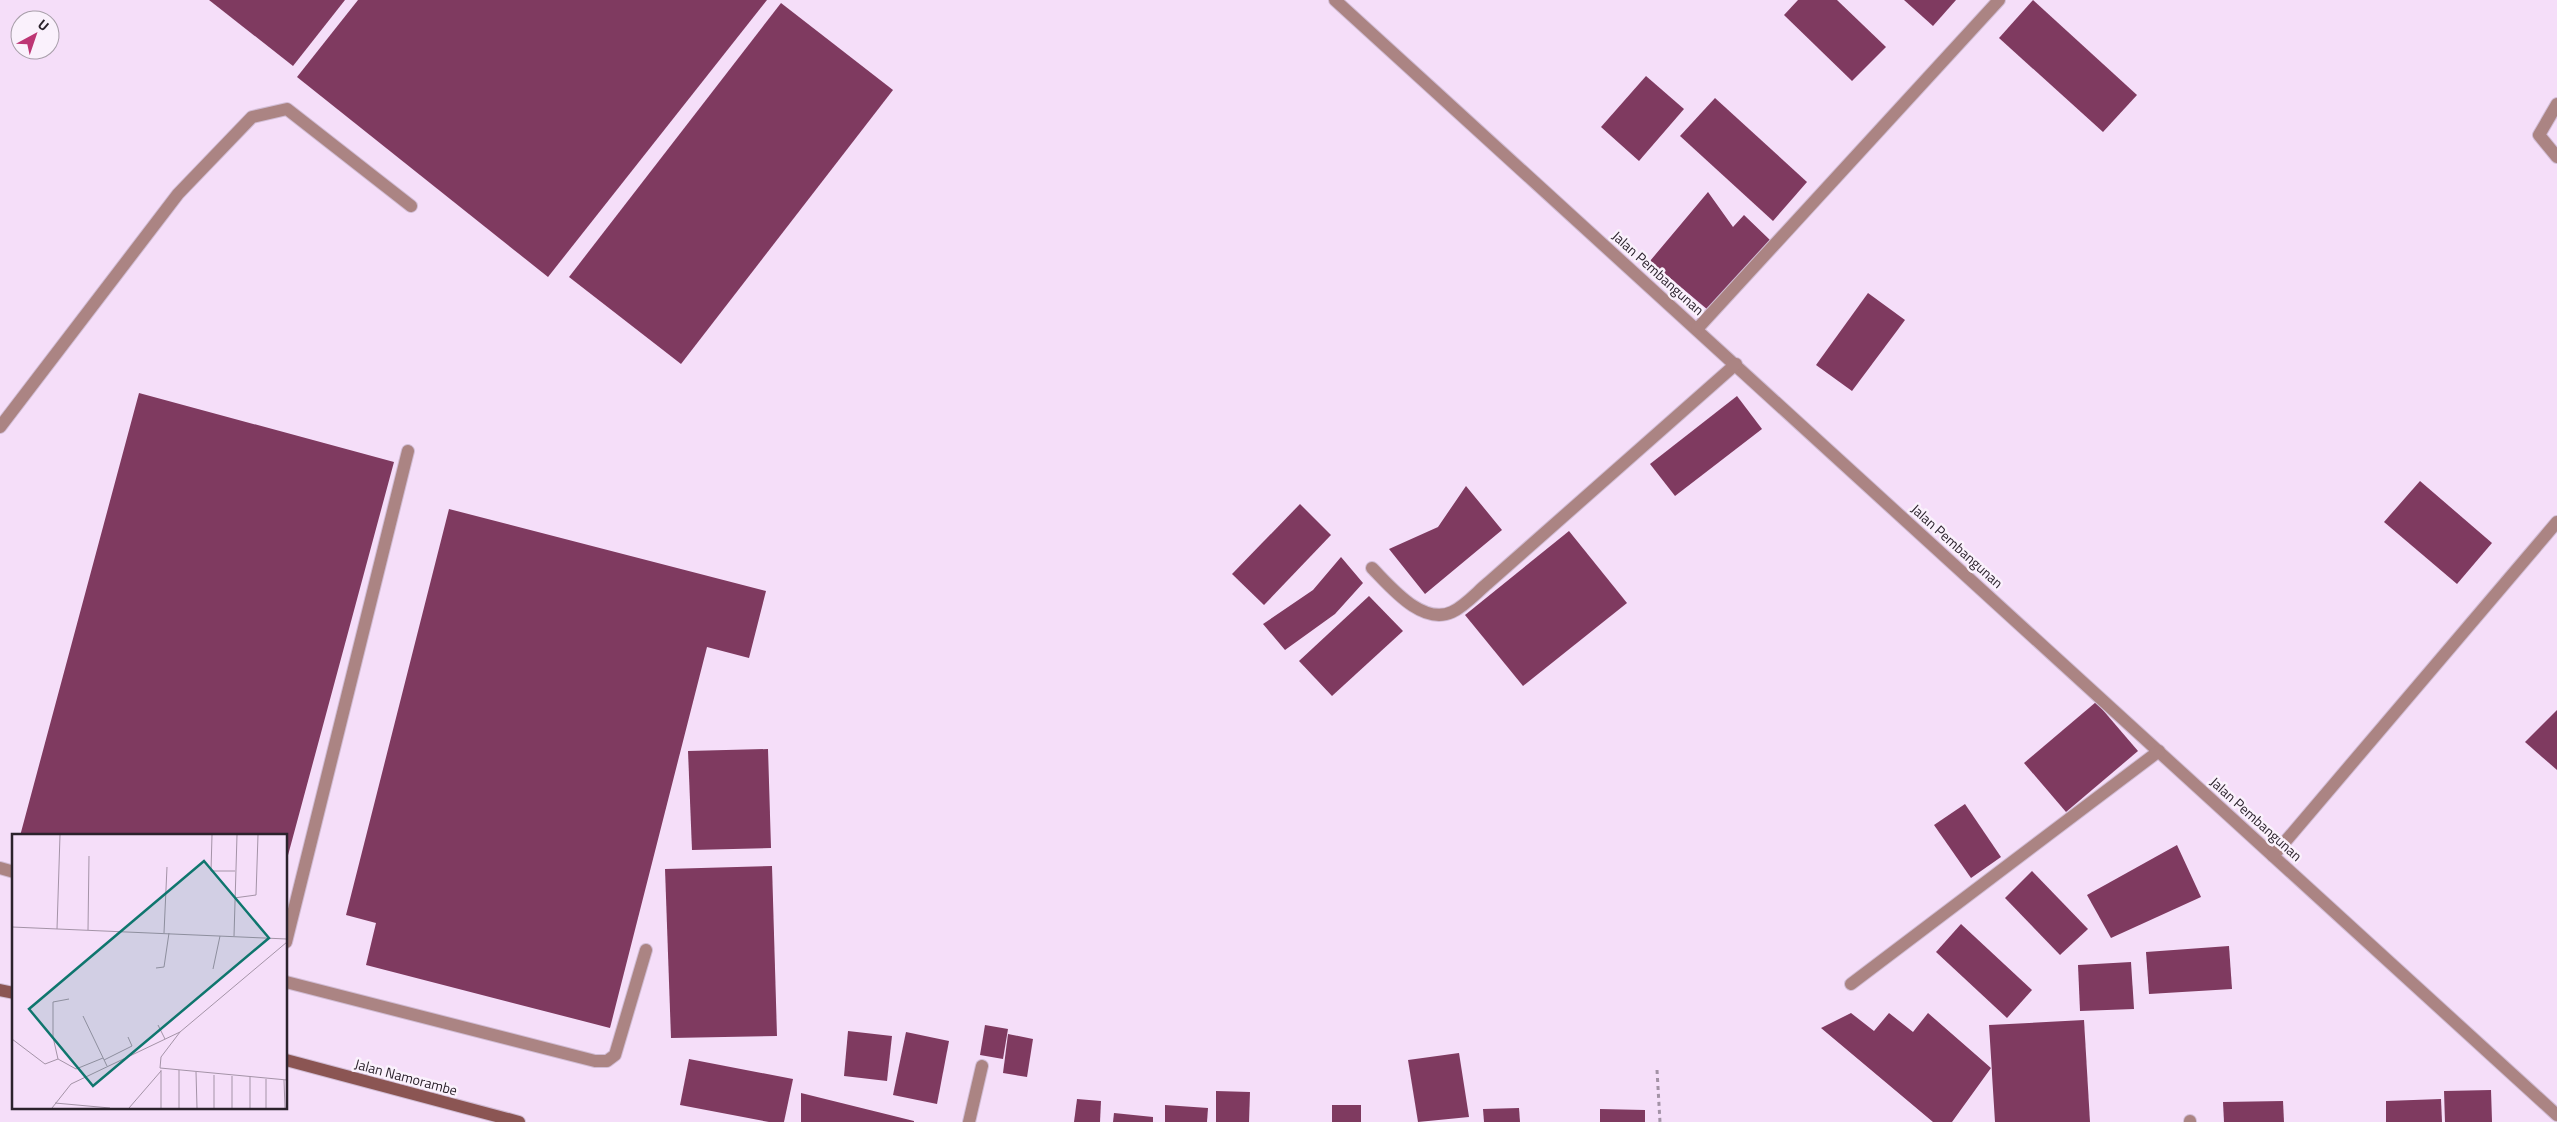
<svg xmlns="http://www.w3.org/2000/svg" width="2557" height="1122" viewBox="0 0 2557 1122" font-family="'Titillium Web',sans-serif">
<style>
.building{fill:#7f3a60}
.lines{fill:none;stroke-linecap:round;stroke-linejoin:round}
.service-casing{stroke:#d1bcd4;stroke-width:14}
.minor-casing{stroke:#d1bcd4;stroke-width:14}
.secondary-casing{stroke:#d1bcd4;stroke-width:14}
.path{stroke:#a392a6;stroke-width:3;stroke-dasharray:4 4;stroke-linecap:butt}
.service{stroke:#ab8483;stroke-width:12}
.minor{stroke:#ab8483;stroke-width:12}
.secondary{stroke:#8b5553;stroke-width:12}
.labels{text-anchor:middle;stroke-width:5;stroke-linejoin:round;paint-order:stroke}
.street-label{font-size:14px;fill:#2b222c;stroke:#faf1fc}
.inset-road{fill:none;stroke:#a493a7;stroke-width:1}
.view{fill:#0f766e;fill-opacity:0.15;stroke:#0f766e;stroke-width:2.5}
.inset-edge{fill:none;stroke:#2b222c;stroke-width:2.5}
</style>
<rect width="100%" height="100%" fill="#f5def9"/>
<g class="building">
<polygon points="209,0 345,0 293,66"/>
<polygon points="358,0 767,0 548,277 297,77"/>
<polygon points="1798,0 1837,0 1886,47 1852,81 1784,15"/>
<polygon points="1904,0 1956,0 1933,26"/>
<polygon points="2033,0 2137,95 2103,132 1999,38"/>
<polygon points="781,3 893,90 681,364 569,277"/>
<polygon points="1646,76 1684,109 1639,161 1601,127"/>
<polygon points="1715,98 1807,182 1773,221 1680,136"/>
<polygon points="1708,192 1733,227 1744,215 1770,240 1708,310 1650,261"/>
<polygon points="1868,293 1905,320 1852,391 1816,365"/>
<polygon points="139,393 394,462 287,859 286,836 20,836"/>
<polygon points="1737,396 1762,429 1675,496 1650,464"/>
<polygon points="2420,481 2492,543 2457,584 2384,522"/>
<polygon points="1466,486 1502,530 1425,594 1389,549 1438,527"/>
<polygon points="1300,504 1331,535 1264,605 1232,574"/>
<polygon points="449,509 766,591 749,658 707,647 610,1028 366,965 376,923 346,915"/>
<polygon points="1569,531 1627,603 1523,686 1465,615"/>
<polygon points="1341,557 1363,583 1335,614 1285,650 1263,624 1313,590"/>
<polygon points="1369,596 1403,631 1332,696 1299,661"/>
<polygon points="2096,702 2138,751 2066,812 2024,763"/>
<polygon points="2557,710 2557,770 2525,742"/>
<polygon points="768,749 771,848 692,850 688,751"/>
<polygon points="1965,804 2001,857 1971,878 1934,825"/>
<polygon points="2177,845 2201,897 2111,938 2087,895"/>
<polygon points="772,866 777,1036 671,1038 665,869"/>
<polygon points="2032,871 2088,929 2060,955 2005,898"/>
<polygon points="1961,924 2032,990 2007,1018 1936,952"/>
<polygon points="2229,946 2232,989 2149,994 2146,952"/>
<polygon points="2131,962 2134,1009 2080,1011 2078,965"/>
<polygon points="1851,1013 1874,1031 1889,1013 1913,1032 1928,1013 1991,1068 1952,1122 1933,1122 1821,1028"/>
<polygon points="2084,1020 2090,1122 1995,1122 1989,1025"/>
<polygon points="985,1025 1008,1029 1003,1059 980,1055"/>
<polygon points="848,1031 892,1036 887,1081 844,1076"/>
<polygon points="906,1032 949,1041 937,1104 893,1095"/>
<polygon points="1008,1034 1033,1039 1027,1077 1003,1073"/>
<polygon points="1459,1053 1469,1117 1418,1122 1408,1060"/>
<polygon points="689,1059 793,1079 784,1122 769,1122 680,1105"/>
<polygon points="2491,1090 2492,1122 2445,1122 2444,1091"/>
<polygon points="1216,1091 1250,1092 1249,1122 1216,1122"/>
<polygon points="801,1093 914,1121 914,1122 801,1122"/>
<polygon points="1077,1099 1101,1101 1100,1122 1074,1122"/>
<polygon points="2441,1099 2442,1122 2386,1122 2386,1101"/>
<polygon points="2283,1101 2284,1122 2224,1122 2223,1102"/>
<polygon points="1165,1105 1208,1108 1207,1122 1165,1122"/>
<rect x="1332" y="1105" width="29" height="17"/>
<polygon points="1519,1108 1520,1122 1484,1122 1483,1109"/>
<polygon points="1600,1109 1645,1110 1645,1122 1600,1122"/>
<polygon points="1114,1113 1153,1117 1153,1122 1113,1122"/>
</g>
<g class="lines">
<defs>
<g id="service">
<polyline points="0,427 178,194 252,117 287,109 411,206"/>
<polyline points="0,868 14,872"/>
<polyline points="286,942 408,451"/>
<polyline points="286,982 595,1061 607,1061 615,1055 646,950"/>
<polyline points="2190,1121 2190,1122"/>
<polyline points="969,1122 982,1066"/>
</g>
<g id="minor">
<polyline points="1335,0 2557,1115"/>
<polyline points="2557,104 2539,135 2557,157"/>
<polyline points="1697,329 1999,0"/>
<path d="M1372,568C1390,586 1422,626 1452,612C1465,606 1477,592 1488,583L1736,364"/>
<polyline points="2273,856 2557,522"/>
<polyline points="1851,984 2159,751"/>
</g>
<g id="secondary">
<polyline points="0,990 14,993"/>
<polyline points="286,1060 519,1122"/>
</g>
</defs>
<use href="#service" class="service-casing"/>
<use href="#minor" class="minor-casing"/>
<use href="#secondary" class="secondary-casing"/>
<polyline class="path" points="1657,1070 1660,1122"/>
<use href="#service" class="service"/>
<use href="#minor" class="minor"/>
<use href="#secondary" class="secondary"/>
</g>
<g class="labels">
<g class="street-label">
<text transform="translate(1658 273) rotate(42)" y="5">Jalan Pembangunan</text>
<text transform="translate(1957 546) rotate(42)" y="5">Jalan Pembangunan</text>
<text transform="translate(2256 819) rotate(42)" y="5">Jalan Pembangunan</text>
<text transform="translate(406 1077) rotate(15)" y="5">Jalan Namorambe</text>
</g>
</g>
<g transform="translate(12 834)">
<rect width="275" height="275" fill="#f5def9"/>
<path class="inset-road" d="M200,1L199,37H223M222,64L244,61L246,1M0,93L275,105M45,95L48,1M76,96L77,22M152,99L155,33M222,102L225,1M144,134L152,133L157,99M201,135L208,102M71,182L95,232M146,191L153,205M168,198L149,223L148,234L275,246M0,205L33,230L46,225L64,235L91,224M46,225L41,203V168L57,165M92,226L120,212L116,203M149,236V274M184,238L185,274M238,243V274M254,245V274M272,246L273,274M43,269L98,274M40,274L59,250L168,198L275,108M117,274L149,237M167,274V236M202,274V241M220,274V242"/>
<path class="view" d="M192,27L257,104L81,252L17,175Z"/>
<rect width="275" height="275" class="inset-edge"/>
</g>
<g transform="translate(35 35) rotate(40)"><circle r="24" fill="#faf1fc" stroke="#a79ea9"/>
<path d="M0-4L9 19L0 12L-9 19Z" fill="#bd3574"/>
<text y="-8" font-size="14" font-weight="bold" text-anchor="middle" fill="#2b222c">U</text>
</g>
</svg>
